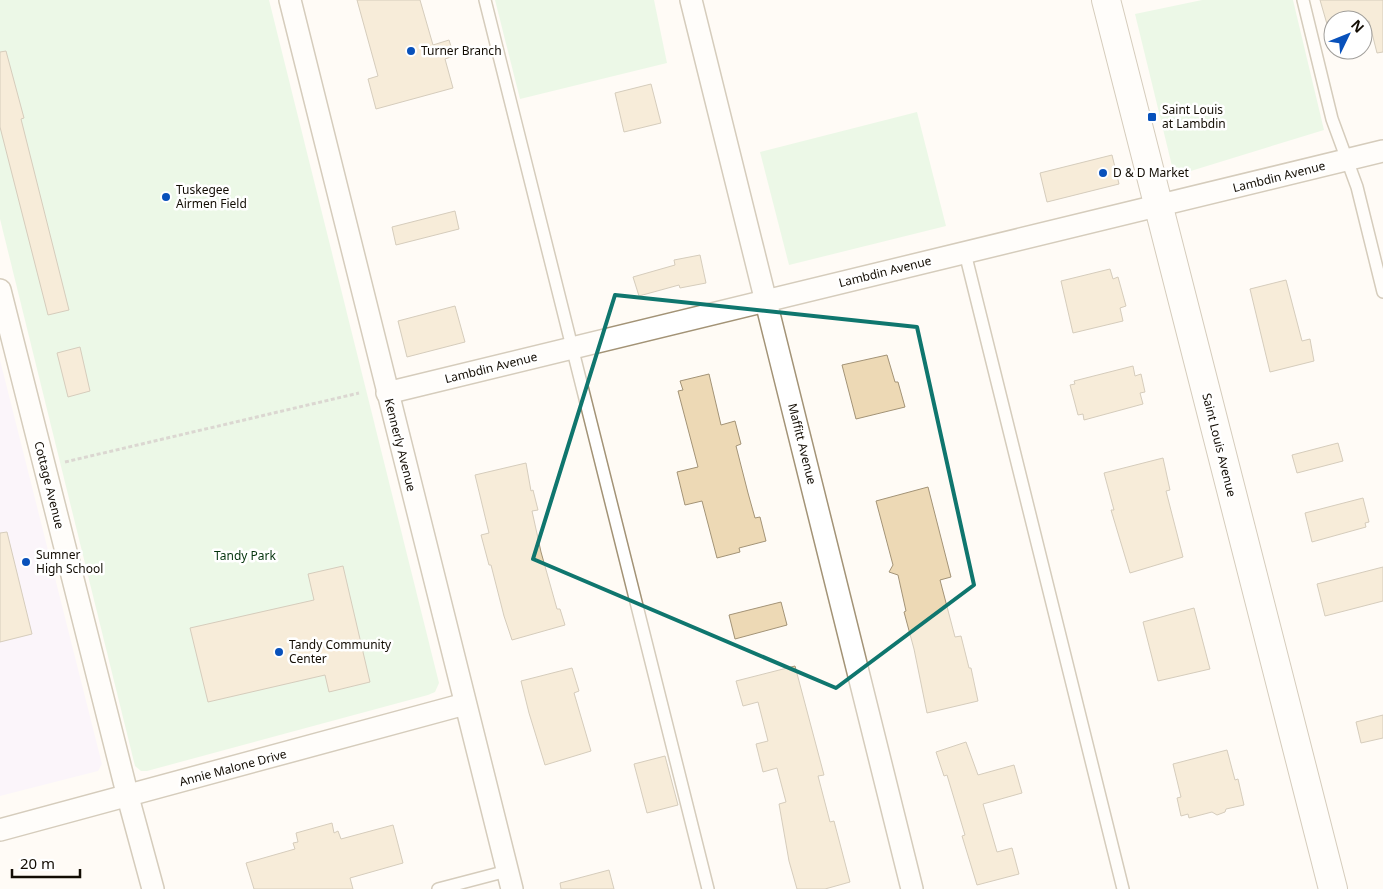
<svg xmlns="http://www.w3.org/2000/svg" width="1383" height="889" viewBox="0 0 1383 889" font-family="'Noto Sans',sans-serif">
<style>
.education{fill:#f6eeff}
.green{fill:#d5f4d6}
.building{fill:#edd9b5;stroke:#a39376}
.lines{fill:none;stroke-linecap:round;stroke-linejoin:round}
.service-casing{stroke:#a39376;stroke-width:14}
.minor-casing{stroke:#a39376;stroke-width:24}
.tertiary-casing{stroke:#a39376;stroke-width:30}
.path{stroke:#b0aca5;stroke-width:3;stroke-dasharray:4 2.5;stroke-linecap:butt}
.service{stroke:#fff;stroke-width:11}
.minor{stroke:#fff;stroke-width:21}
.tertiary{stroke:#fff;stroke-width:28}
.marked{fill:none;stroke:#0f766e;stroke-width:4;stroke-linejoin:round}
.poi-dot{fill:#0851bb;stroke:#fff;stroke-width:2}
.labels{text-anchor:middle;stroke-width:5;stroke-linejoin:round;paint-order:stroke}
.poi-label{font-size:12px;fill:#120c03;stroke:#fff;text-anchor:start}
.street-label{font-size:12px;fill:#120c03;stroke:#fff}
.park-label{font-size:12px;fill:#04340d;stroke:#fff}
</style>
<rect width="100%" height="100%" fill="#fffbf5"/>
<polygon class="education" points="0,360 102,764 98,771 0,796"/>
<g class="green">
<polygon points="0,0 269,0 439,683 435,692 428,695 147,771 141,771 135,766 0,219"/>
<polygon points="495,0 654,0 667,63 520,99"/>
<polygon points="1202,0 1293,0 1324,130 1181,174 1172,166 1135,14"/>
<polygon points="917,112 946,226 789,265 760,152"/>
</g>
<g class="building">
<polygon points="357,0 420,0 433,45 449,40 454,56 445,59 453,88 376,109 368,79 378,76"/>
<polygon points="1320,0 1383,0 1383,52 1377,53 1369,21 1363,22 1363,20 1333,20 1333,30 1329,31"/>
<polygon points="6,51 24,118 21,119 69,310 48,315 0,127 0,52"/>
<polygon points="651,84 661,123 624,132 615,93"/>
<polygon points="1112,155 1119,184 1047,202 1040,173"/>
<polygon points="455,211 459,229 396,245 392,227"/>
<polygon points="700,255 706,283 680,288 679,285 639,296 633,277 675,265 674,260"/>
<polygon points="1110,269 1113,279 1118,277 1126,306 1120,308 1123,321 1073,333 1061,281"/>
<polygon points="1286,280 1302,341 1310,339 1314,361 1270,372 1250,289"/>
<polygon points="455,306 465,342 407,357 398,321"/>
<polygon points="80,347 90,391 68,397 57,353"/>
<polygon points="887,355 895,382 898,382 905,407 856,419 842,365"/>
<polygon points="1133,366 1135,376 1141,374 1145,392 1140,393 1143,404 1084,420 1083,414 1078,415 1070,385 1075,384 1074,381"/>
<polygon points="709,374 721,425 735,421 741,444 736,446 748,493 755,518 760,517 766,541 739,548 740,552 717,558 702,501 685,505 677,472 698,467 678,391 683,390 680,381"/>
<polygon points="1338,443 1343,461 1297,473 1292,455"/>
<polygon points="1163,458 1170,490 1166,491 1183,557 1130,573 1111,510 1114,510 1104,473"/>
<polygon points="526,463 531,491 533,490 538,510 532,511 541,552 557,609 560,609 565,625 512,640 504,616 491,565 489,565 481,535 489,533 475,475"/>
<polygon points="928,487 951,577 940,580 955,637 961,636 969,668 971,668 978,701 927,713 914,649 904,612 906,611 898,575 889,572 893,565 876,501"/>
<polygon points="1363,498 1369,522 1365,523 1366,527 1312,542 1305,513"/>
<polygon points="7,532 32,634 0,642 0,533"/>
<polygon points="343,566 370,682 329,692 325,675 208,702 190,628 314,600 308,574"/>
<polygon points="1383,567 1383,601 1325,616 1317,584"/>
<polygon points="781,602 787,625 735,639 729,615"/>
<polygon points="1194,608 1210,669 1158,681 1143,622"/>
<polygon points="795,666 824,775 818,776 830,822 834,821 850,882 825,889 797,889 789,861 779,804 786,802 777,768 763,772 756,744 768,741 758,702 743,706 736,681"/>
<polygon points="572,668 579,691 574,693 591,751 545,765 529,713 521,681"/>
<polygon points="1383,715 1383,738 1361,743 1356,722"/>
<polygon points="966,742 978,775 1014,765 1022,793 983,804 997,852 1012,848 1019,874 977,885 962,836 965,835 947,775 944,776 936,752"/>
<polygon points="1227,750 1235,780 1238,779 1244,805 1226,809 1225,812 1217,815 1212,812 1189,818 1188,814 1181,816 1177,798 1181,797 1173,764"/>
<polygon points="665,756 678,805 647,813 634,764"/>
<polygon points="332,823 334,833 338,831 341,839 393,825 403,863 350,878 353,889 254,889 246,863 295,849 293,843 298,842 296,833"/>
<polygon points="609,870 614,889 561,889 560,883"/>
</g>
<g class="lines">
<defs>
<g id="service">
<polyline points="485,0 708,889"/>
<polyline points="1303,0 1332,119 1357,187 1383,292"/>
<polyline points="965,253 1123,889"/>
<polyline points="438,889 507,871"/>
</g>
<g id="minor">
<polyline points="290,0 512,889"/>
<polyline points="691,0 912,889"/>
<polyline points="0,290 128,797 153,889"/>
<polyline points="387,393 1383,151"/>
<polyline points="0,830 465,704"/>
</g>
<polyline id="tertiary" points="1106,0 1333,889"/>
</defs>
<use href="#service" class="service-casing"/>
<use href="#minor" class="minor-casing"/>
<use href="#tertiary" class="tertiary-casing"/>
<polyline class="path" points="65,462 359,393"/>
<use href="#service" class="service"/>
<use href="#minor" class="minor"/>
<use href="#tertiary" class="tertiary"/>
</g>
<path d="M0 0H1383V889H0ZM615,295L917,327L974,585L836,688L533,559Z" fill="#fffbf5" fill-opacity=".55" fill-rule="evenodd"/>
<path class="marked" d="M615,295L917,327L974,585L836,688L533,559Z"/>
<g class="poi-dot">
<circle cx="411" cy="51" r="5"/>
<rect x="1147" y="112" width="10" height="10" rx="2.5"/>
<circle cx="1103" cy="173" r="5"/>
<circle cx="166" cy="197" r="5"/>
<circle cx="26" cy="562" r="5"/>
<circle cx="279" cy="652" r="5"/>
</g>
<g class="labels">
<g class="poi-label">
<text x="421" y="55">Turner Branch</text>
<text x="1162" y="114">Saint Louis<tspan x="1162" dy="14">at Lambdin</tspan></text>
<text x="1113" y="177">D &amp; D Market</text>
<text x="176" y="194">Tuskegee<tspan x="176" dy="14">Airmen Field</tspan></text>
<text x="36" y="559">Sumner<tspan x="36" dy="14">High School</tspan></text>
<text x="289" y="649">Tandy Community<tspan x="289" dy="14">Center</tspan></text>
</g>
<g class="street-label">
<text transform="translate(1279 177) rotate(-14)" y="4">Lambdin Avenue</text>
<text transform="translate(885 272) rotate(-14)" y="4">Lambdin Avenue</text>
<text transform="translate(491 368) rotate(-14)" y="4">Lambdin Avenue</text>
<text transform="translate(802 444) rotate(76)" y="4">Maffitt Avenue</text>
<text transform="translate(400 445) rotate(76)" y="4">Kennerly Avenue</text>
<text transform="translate(1219 445) rotate(76)" y="4">Saint Louis Avenue</text>
<text transform="translate(49 485) rotate(76)" y="4">Cottage Avenue</text>
<text transform="translate(233 768) rotate(-15)" y="4">Annie Malone Drive</text>
</g>
<g class="park-label">
<text x="245" y="560">Tandy Park</text>
</g>
</g>
<g transform="translate(1348 35) rotate(47)"><circle r="24" fill="#ffffff" stroke="#a09e9a"/>
<path d="M0-4L9 19L0 12L-9 19Z" fill="#0851bb"/>
<text y="-8" font-size="14" font-weight="bold" text-anchor="middle" fill="#120c03">N</text>
</g>
<path d="M12 869v8h68v-8" fill="none" stroke="#120c03" stroke-width="2.5"/>
<text x="20" y="869" font-size="15" fill="#120c03" stroke="#ffffff" stroke-width="4" paint-order="stroke">20 m</text>
</svg>
